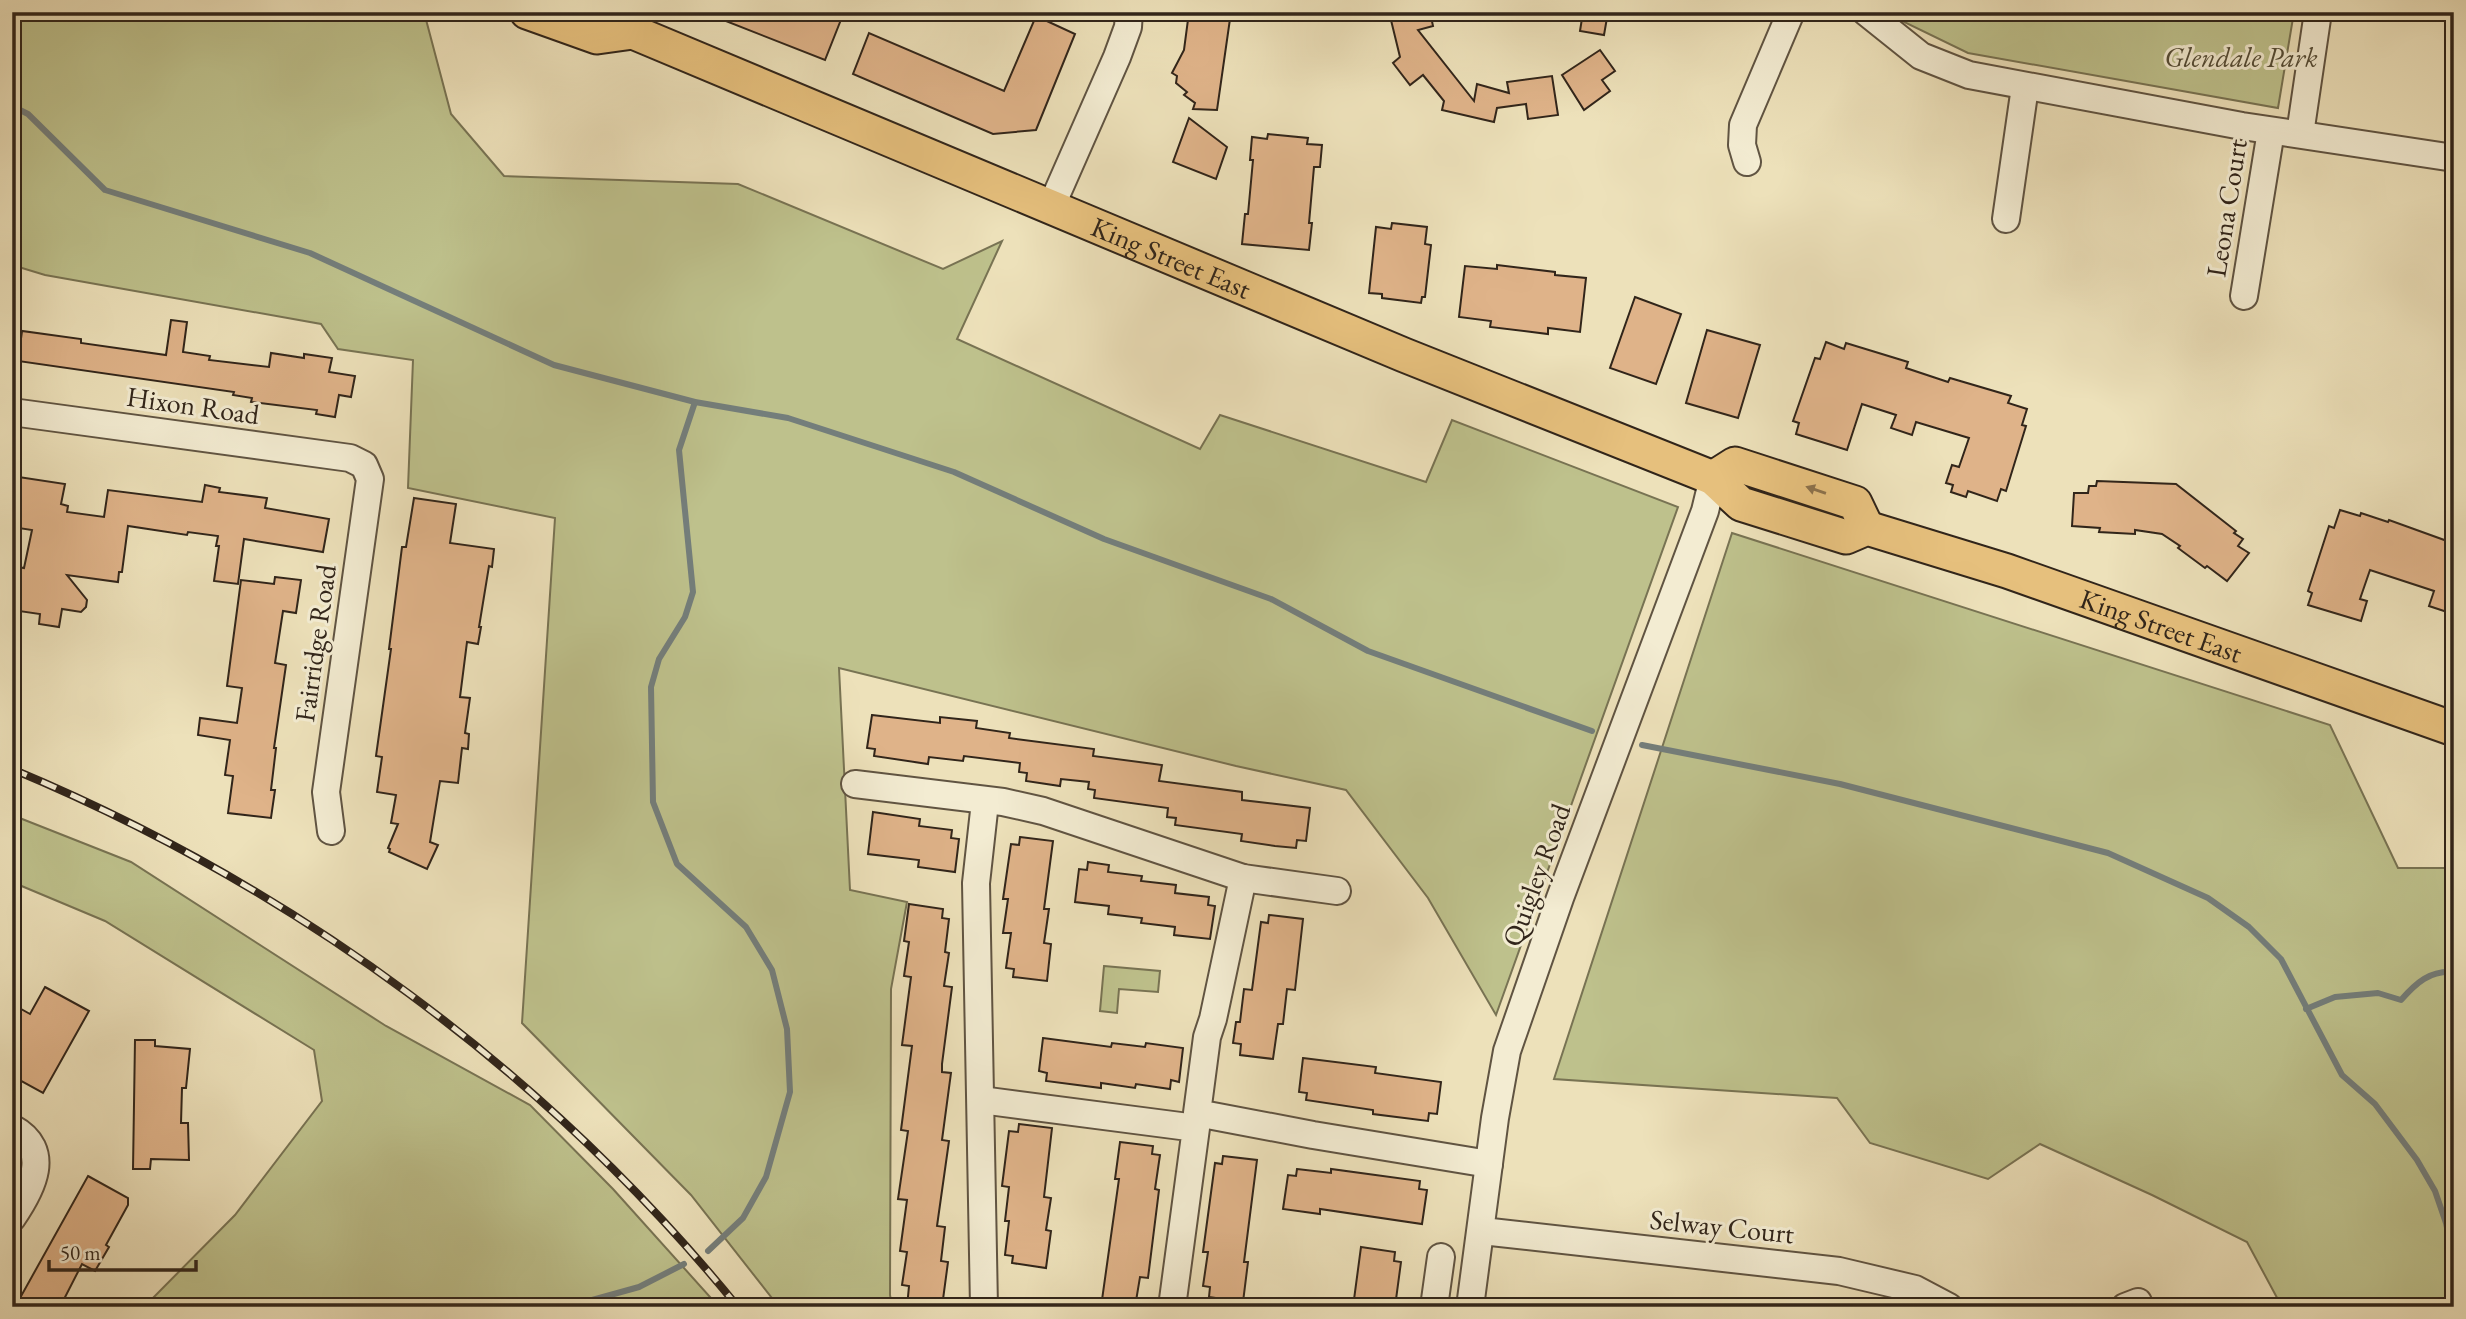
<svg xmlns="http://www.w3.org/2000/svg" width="2466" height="1319" viewBox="0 0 2466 1319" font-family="'EB Garamond',serif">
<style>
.green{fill:#bec18c;stroke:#787353;stroke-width:2}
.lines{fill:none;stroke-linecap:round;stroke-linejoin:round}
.stream{stroke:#747e7b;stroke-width:6}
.building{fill:#dfb389;stroke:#31251a;stroke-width:2}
.minor-casing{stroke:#605442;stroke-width:30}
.major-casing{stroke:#31251a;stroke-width:37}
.minor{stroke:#f3ecd2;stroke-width:26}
.major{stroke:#e6c07d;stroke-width:33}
.rail-casing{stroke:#31251a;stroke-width:8}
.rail{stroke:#f3ecd2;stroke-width:5;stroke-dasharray:16;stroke-linecap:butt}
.oneway{fill:#8c724c}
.labels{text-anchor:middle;stroke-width:6;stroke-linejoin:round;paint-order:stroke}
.park-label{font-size:28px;font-style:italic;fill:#544c36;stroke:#f3ecd2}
.street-label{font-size:28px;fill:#31251a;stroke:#f3ecd2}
</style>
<rect width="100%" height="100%" fill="#ede1ba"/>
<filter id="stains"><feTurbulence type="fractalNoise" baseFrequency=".00286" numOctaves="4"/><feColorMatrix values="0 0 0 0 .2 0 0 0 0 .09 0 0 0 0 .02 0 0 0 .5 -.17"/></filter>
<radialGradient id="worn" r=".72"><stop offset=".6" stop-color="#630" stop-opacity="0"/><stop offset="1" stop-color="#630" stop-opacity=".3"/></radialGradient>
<g class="green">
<polygon points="12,12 424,12 451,114 504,176 738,184 943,269 1002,241 957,339 1200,449 1220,415 1426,482 1452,420 1678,507 1496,1015 1428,898 1346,790 1236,766 839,668 850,890 907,902 891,989 890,1295 892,1307 779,1307 691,1195 522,1023 555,518 408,488 413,360 338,349 321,324 45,275 12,265"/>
<polygon points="1894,12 2294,12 2278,108 1968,53 1902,21"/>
<polygon points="1732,533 2330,725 2398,868 2454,868 2454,1307 2282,1307 2247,1242 2152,1195 2040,1144 1988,1179 1870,1143 1837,1098 1554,1079"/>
<polygon points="12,815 131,862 386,1026 530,1105 613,1189 719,1307 144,1307 235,1215 322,1101 314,1050 105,921 12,882"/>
<polygon points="1104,966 1160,971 1158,992 1119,989 1117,1013 1100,1011"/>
</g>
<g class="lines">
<g class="stream">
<polyline points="12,106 28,114 105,190 310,253 554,365 695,402 788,418 954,472 1104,539 1271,599 1368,651 1592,731"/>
<polyline points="695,402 679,450 693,592 685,617 659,659 651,687 653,802 677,864 746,927 772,970 787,1029 790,1092 766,1177 743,1218 708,1251"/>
<polyline points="1642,745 1840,784 2108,853 2208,898 2249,927 2281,959 2342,1075 2375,1104 2417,1160 2435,1191 2446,1223 2454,1262"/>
<path d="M2306,1009L2335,997L2378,993L2401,1000C2416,983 2430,970 2454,972"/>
<polyline points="567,1307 639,1287 684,1264"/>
<polyline points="2449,1307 2454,1268"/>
</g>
</g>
<g class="building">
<polygon points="703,12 844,12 825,60"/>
<polygon points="1189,12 1231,12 1217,110 1193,109 1195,103 1184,95 1187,92 1176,83 1177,76 1172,73 1184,50"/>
<polygon points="1393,12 1430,12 1433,26 1418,30 1474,101 1477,84 1509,93 1507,82 1552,76 1558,115 1528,119 1526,104 1497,108 1494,122 1442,110 1444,101 1423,75 1410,85 1393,63 1400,57 1390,16 1394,15"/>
<polygon points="1583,12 1608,12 1604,35 1580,31"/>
<polygon points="1036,16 1075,34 1036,130 993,134 853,74 869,33 1004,91"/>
<polygon points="1600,50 1615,71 1602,80 1610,91 1584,110 1562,75"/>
<polygon points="1189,118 1227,147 1216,179 1173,162"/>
<polygon points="1268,134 1308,138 1307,144 1322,145 1320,167 1314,167 1309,223 1312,223 1309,250 1242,244 1245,214 1248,214 1253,160 1250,160 1252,137 1267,139"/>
<polygon points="1392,223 1427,227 1425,244 1431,245 1425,297 1422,297 1421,303 1382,298 1382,294 1369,293 1376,227 1391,229"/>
<polygon points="1497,265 1555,272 1555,275 1586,278 1580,332 1548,328 1548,334 1490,327 1491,321 1459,317 1465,266 1497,269"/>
<polygon points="1635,297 1681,314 1656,384 1610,368"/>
<polygon points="171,320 187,322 183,352 210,356 209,360 269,367 271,353 304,358 304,354 332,358 329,372 355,376 351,397 339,395 335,417 316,414 317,410 251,402 252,398 233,395 234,392 18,361 22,331 81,339 81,343 166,355"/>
<polygon points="1707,330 1760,345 1738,418 1686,403"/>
<polygon points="1826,342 1844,349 1846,343 1908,362 1906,368 1948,382 1950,378 2011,396 2008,403 2027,409 2022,425 2026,426 2006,491 2001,489 1997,501 1968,491 1966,497 1951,492 1953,485 1946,483 1952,465 1959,467 1969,438 1916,422 1912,435 1891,428 1896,415 1862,404 1847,450 1796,434 1799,423 1793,421 1815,358 1820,359"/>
<polygon points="12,476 65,484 61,504 68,506 67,512 104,517 108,490 202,502 205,485 220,488 219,492 267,498 265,508 329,519 323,552 244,539 238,584 214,581 219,546 216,546 218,536 188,532 187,535 128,526 122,572 119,572 118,582 67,575 87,600 86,607 81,612 62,609 59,627 39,624 40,614 12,610 12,566 24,568 32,530 12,527"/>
<polygon points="2097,481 2176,484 2236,531 2234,533 2243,539 2238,546 2249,553 2227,581 2207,566 2205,568 2178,548 2180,546 2162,534 2135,530 2135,534 2099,532 2100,528 2072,526 2074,493 2088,493 2089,486 2096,486"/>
<polygon points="414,498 456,504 450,543 494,549 492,567 489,566 479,627 481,627 478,644 467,642 460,697 470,698 465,733 469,734 468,749 462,748 458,783 440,781 430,842 438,845 427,869 389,852 390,849 388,848 398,824 391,823 396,795 377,792 382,757 376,756 391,649 389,649 402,547 406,547"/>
<polygon points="2340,510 2360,516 2361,513 2388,522 2389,520 2447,541 2446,545 2454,548 2454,591 2447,612 2429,606 2434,591 2370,570 2360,599 2367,601 2361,621 2308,605 2312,593 2308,591 2329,526 2334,528"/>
<polygon points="275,577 301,580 296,613 283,611 275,663 286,665 274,748 276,748 271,790 275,790 271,818 228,813 233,776 225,775 230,740 198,735 200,718 237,723 242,688 227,686 241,580 274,584"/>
<polygon points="872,715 940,723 940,717 977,721 976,728 1010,733 1009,738 1094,749 1093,756 1162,765 1159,781 1242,792 1242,800 1310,808 1306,841 1297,840 1296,848 1275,846 1241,841 1242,834 1175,825 1176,818 1167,817 1168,808 1094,798 1095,790 1088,789 1089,782 1061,779 1060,786 1026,781 1027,773 1019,772 1020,763 964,756 963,761 929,757 928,764 874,756 875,749 867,748"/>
<polygon points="873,812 920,819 919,826 952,830 951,838 959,839 955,872 918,867 919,860 868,854"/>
<polygon points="1020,837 1053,841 1044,909 1049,909 1044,943 1051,944 1047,981 1013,977 1014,969 1006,968 1011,933 1003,933 1008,899 1003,899 1011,844 1019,845"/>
<polygon points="1088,862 1109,865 1108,872 1142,876 1141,881 1176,885 1175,893 1209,897 1208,905 1215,906 1210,939 1174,935 1175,927 1141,923 1142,918 1108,914 1109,906 1075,902 1079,869 1087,870"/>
<polygon points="909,904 943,909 942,918 949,919 945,952 949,953 944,986 952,987 942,1064 942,1072 951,1073 942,1140 949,1141 937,1226 945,1227 941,1261 948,1262 942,1307 907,1307 909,1286 902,1285 907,1252 900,1251 907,1200 898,1199 908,1131 901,1130 912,1046 902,1045 911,977 904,976 909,942 904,941"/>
<polygon points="1269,915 1303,919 1295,990 1287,989 1283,1024 1278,1024 1273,1059 1240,1055 1241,1044 1233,1043 1236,1022 1240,1022 1244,989 1252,990 1261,922 1268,923"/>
<polygon points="45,987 89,1011 43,1093 12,1076 12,1004 30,1014"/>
<polygon points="1043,1038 1111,1047 1112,1043 1145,1047 1146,1043 1183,1048 1179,1082 1171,1080 1170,1089 1136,1084 1135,1088 1101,1083 1101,1088 1046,1081 1047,1073 1039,1071"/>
<polygon points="135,1040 155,1040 155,1046 190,1049 186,1088 182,1088 181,1123 188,1123 189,1160 151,1159 150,1169 133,1169"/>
<polygon points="1303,1058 1376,1067 1375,1073 1441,1082 1437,1114 1429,1113 1428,1121 1373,1114 1373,1110 1306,1100 1307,1093 1299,1092"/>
<polygon points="1019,1124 1052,1128 1044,1197 1051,1198 1046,1230 1051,1231 1046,1268 1012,1263 1013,1256 1005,1255 1009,1221 1005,1221 1009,1187 1002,1186 1009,1131 1018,1132"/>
<polygon points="1120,1142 1153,1146 1152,1154 1160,1155 1155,1189 1159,1190 1148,1278 1140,1277 1135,1307 1101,1307 1119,1179 1115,1179"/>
<polygon points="1223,1156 1257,1160 1244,1262 1248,1262 1243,1302 1209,1297 1210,1287 1203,1286 1208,1252 1203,1252 1215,1163 1222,1164"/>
<polygon points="1297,1169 1331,1173 1331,1169 1420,1181 1419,1189 1427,1190 1422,1224 1320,1209 1320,1214 1283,1209 1288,1175 1296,1176"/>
<polygon points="88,1176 128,1198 128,1205 106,1245 109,1247 95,1271 82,1264 60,1307 24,1307 27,1302 20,1298"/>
<polygon points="1361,1247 1395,1252 1394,1261 1401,1262 1395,1307 1353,1307"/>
</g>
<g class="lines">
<defs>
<g id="minor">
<polyline points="1866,12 1921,56 1969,75 2242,126 2454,158"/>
<polyline points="2300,134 2318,12"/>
<polyline points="1747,162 1742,145 1743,125 1791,12"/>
<polyline points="1051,207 1117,57 1128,27 1129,12"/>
<polyline points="2006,219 2025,87"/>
<polyline points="2244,296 2271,131"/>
<polyline points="12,412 350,458 364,465 370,479 326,792 331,831"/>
<polyline points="855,784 1003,802 1043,811 1243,878 1337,891"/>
<polyline points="1243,878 1213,1019 1207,1037 1197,1113 1313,1135 1489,1164"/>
<polyline points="981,1100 1196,1128 1172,1307"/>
<path d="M12,1128C53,1150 32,1189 12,1218"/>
<polyline points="1482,1231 1839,1271 1915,1289 1949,1307"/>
<polyline points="984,1307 976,883 985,802"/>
<polyline points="1434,1307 1441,1257"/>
<polyline points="1470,1307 1495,1118 1507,1051 1560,898 1705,511 1713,478"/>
<polyline points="2125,1307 2138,1302"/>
</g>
<g id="major">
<polyline points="527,12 597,37 633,32"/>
<path id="s1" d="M610,12L633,32L1404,355L1713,478L1741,504L1846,537L1867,528L2007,571L2454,729"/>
<polyline points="1713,478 1735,464 1855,503 1867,528"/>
</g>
</defs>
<use href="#minor" class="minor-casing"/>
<use href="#major" class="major-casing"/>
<use href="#minor" class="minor"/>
<use href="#major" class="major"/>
<defs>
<path id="rail" d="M12,769C293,886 546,1071 738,1307"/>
</defs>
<use href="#rail" class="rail-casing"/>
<use href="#rail" class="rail"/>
</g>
<defs><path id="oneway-solid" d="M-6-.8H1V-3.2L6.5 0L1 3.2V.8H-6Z" transform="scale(1.75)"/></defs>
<use class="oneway" href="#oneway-solid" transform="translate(1816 490) rotate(-161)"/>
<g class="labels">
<g class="park-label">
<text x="2241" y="67">Glendale Park</text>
</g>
<g class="street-label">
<text transform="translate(2226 208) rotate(-81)" y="10">Leona Court</text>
<text dy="10" stroke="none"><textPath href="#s1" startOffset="614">King Street East</textPath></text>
<text transform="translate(193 405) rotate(8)" y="10">Hixon Road</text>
<text dy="10" stroke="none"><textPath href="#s1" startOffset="1680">King Street East</textPath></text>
<text transform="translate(315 643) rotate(-82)" y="10">Fairridge Road</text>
<text transform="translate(1536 875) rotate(-70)" y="10">Quigley Road</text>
<text transform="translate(1722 1226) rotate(6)" y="10">Selway Court</text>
</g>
</g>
<rect width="2466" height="1319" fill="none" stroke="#ede1ba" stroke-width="42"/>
<rect x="14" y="14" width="2438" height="1291" fill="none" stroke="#31251a" stroke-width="3.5"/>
<rect x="21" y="21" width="2424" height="1277" fill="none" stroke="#31251a" stroke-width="2"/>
<path d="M49 1260v10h147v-10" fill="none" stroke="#31251a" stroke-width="3.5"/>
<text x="60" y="1260" font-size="21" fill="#31251a" stroke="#f3ecd2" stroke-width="5" paint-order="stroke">50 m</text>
<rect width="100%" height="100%" filter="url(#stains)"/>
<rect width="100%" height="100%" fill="url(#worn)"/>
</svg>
